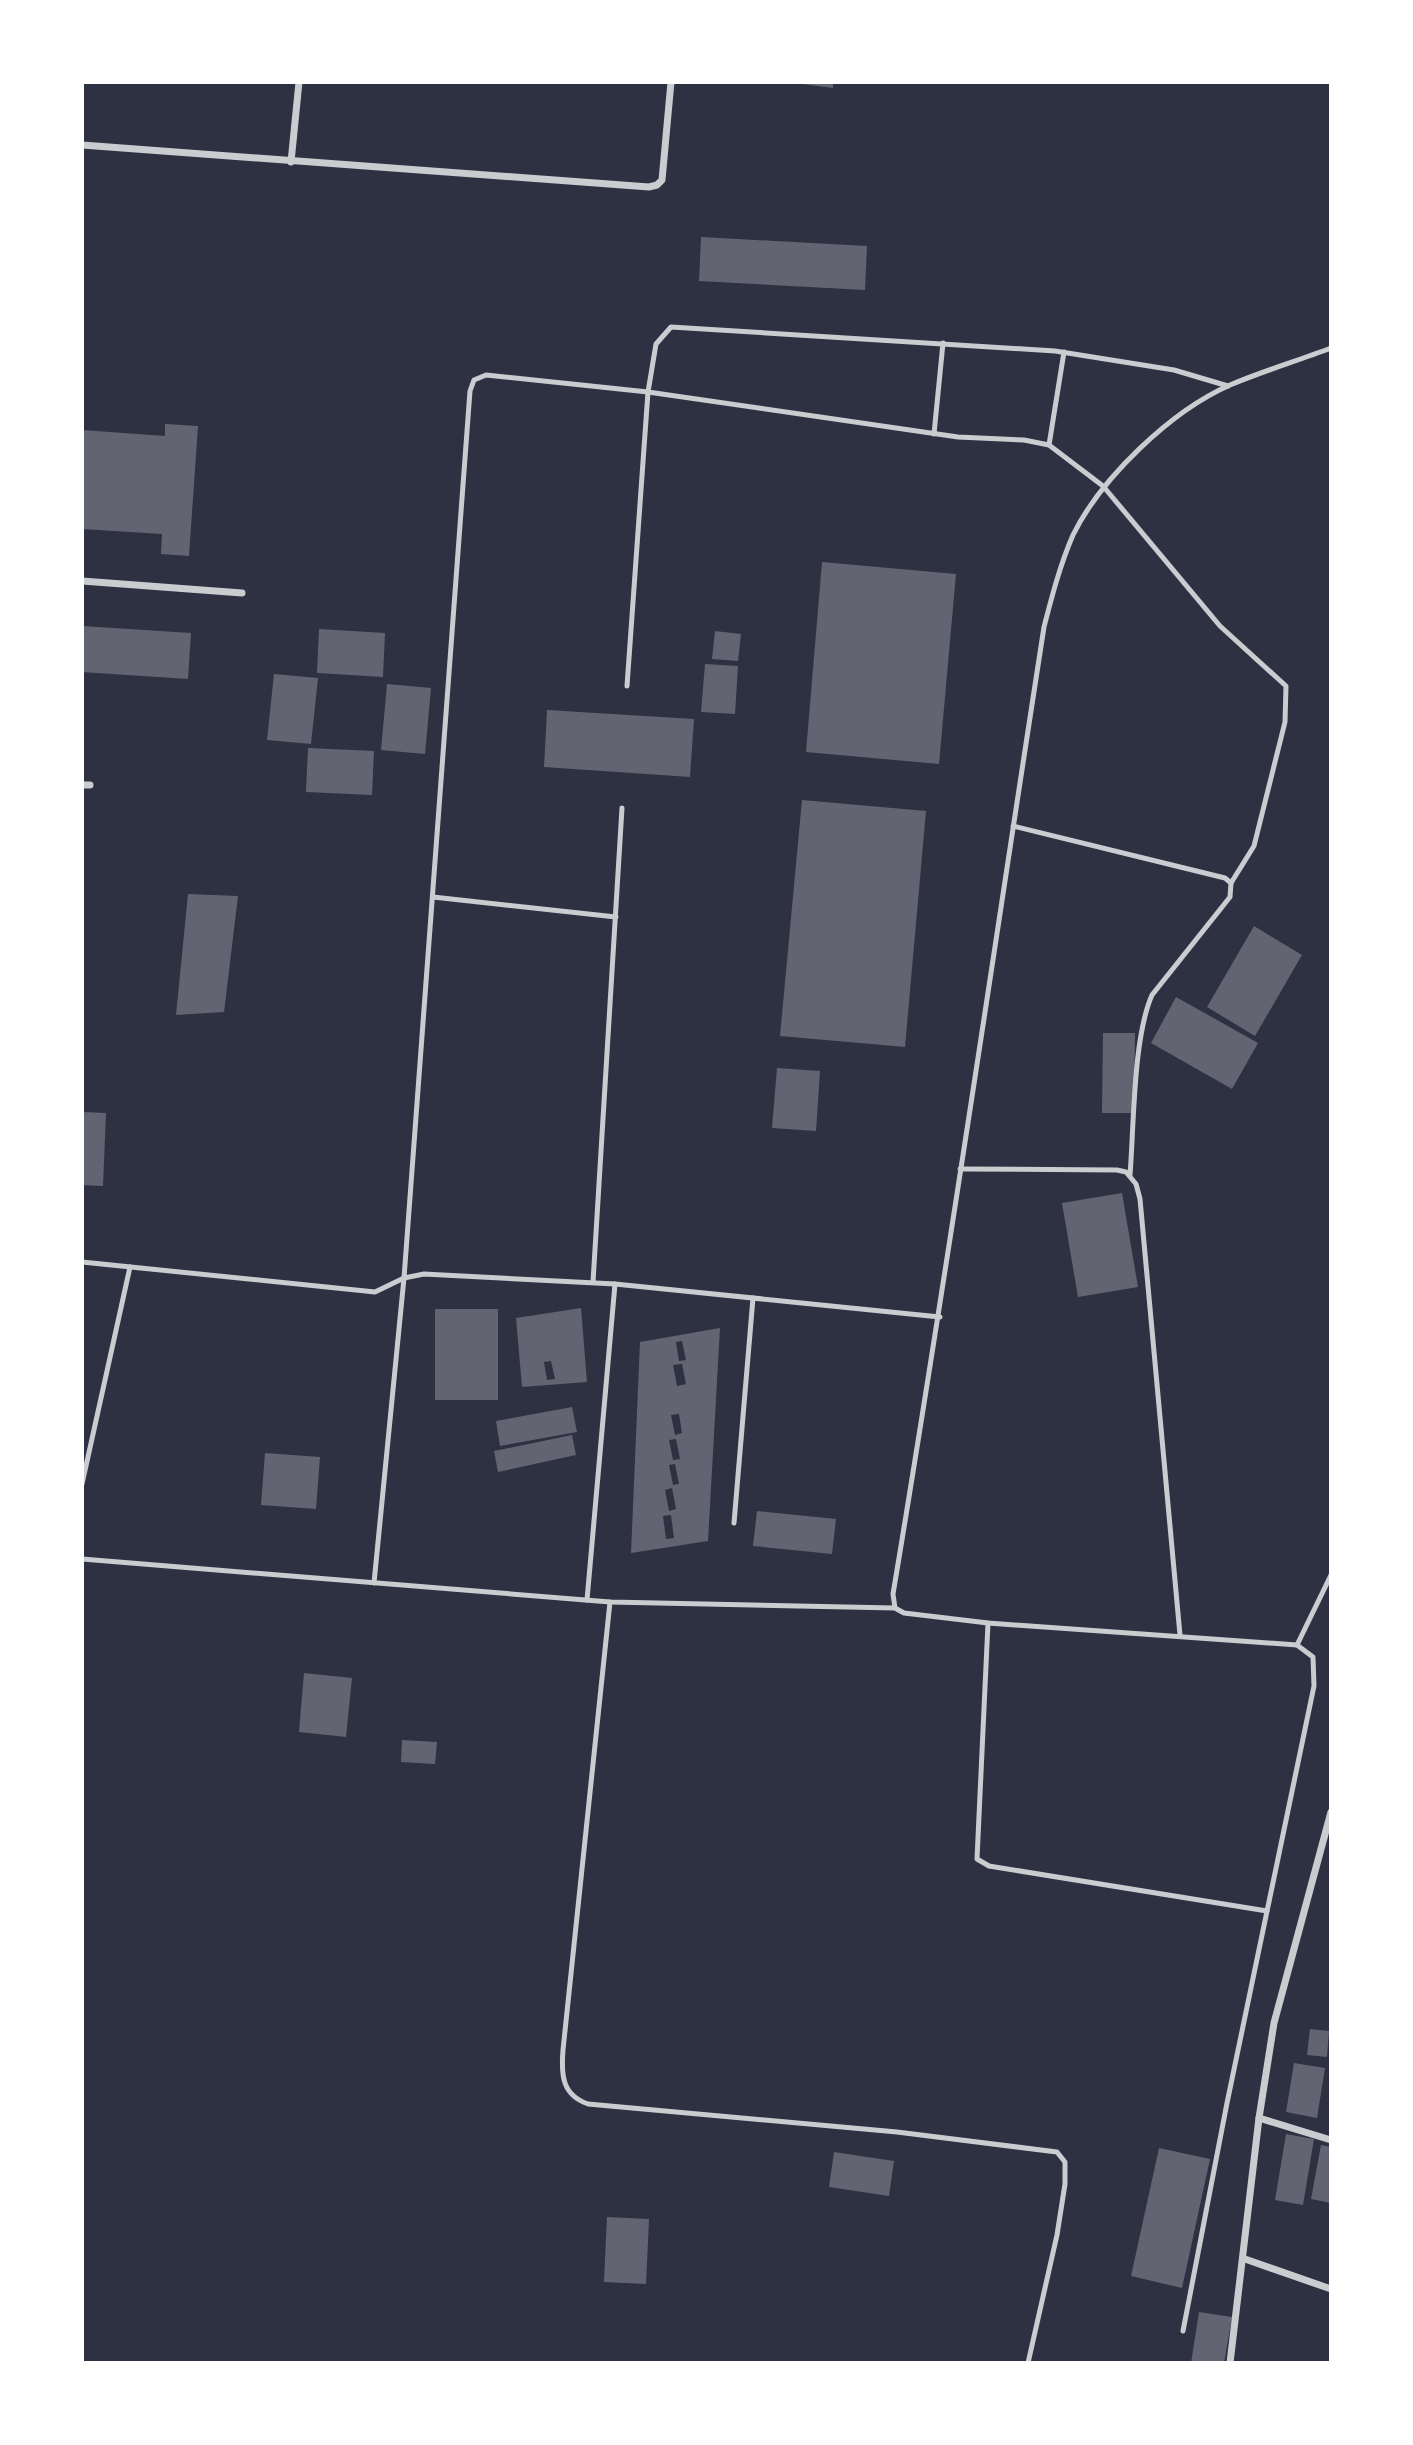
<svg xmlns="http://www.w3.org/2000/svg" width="1413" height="2445" viewBox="0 0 1413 2445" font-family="Figtree,sans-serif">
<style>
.building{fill:#626471;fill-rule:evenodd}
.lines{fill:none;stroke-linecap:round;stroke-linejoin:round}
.service{stroke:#caccd0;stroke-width:5}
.minor{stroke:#caccd0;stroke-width:7}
</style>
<rect width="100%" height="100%" fill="#2d3142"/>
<g class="building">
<polygon points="787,82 833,82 833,88"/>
<polygon points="701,237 867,246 865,290 699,281"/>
<polygon points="165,424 198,426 189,556 161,554 162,534 82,529 82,430 165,436"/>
<polygon points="822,562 956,574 939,764 806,752"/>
<polygon points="82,626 191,633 188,679 82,672"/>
<polygon points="319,629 385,633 383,677 317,673"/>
<polygon points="715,631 741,634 738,661 712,659"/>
<polygon points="705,664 738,666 735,714 701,712"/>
<polygon points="274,674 318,678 311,744 267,740"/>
<polygon points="387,684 431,688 425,754 381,750"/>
<polygon points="547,710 694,719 690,777 544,767"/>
<polygon points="308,748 374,751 372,795 306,792"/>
<polygon points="802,800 926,811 905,1047 780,1036"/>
<polygon points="188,894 238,896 224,1012 176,1015"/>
<polygon points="1254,926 1302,955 1255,1036 1207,1007"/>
<polygon points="1176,997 1258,1043 1232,1089 1151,1043"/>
<polygon points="1103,1033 1135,1033 1134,1113 1102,1113"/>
<polygon points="777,1068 820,1071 816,1131 772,1128"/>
<polygon points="82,1112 106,1113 103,1186 82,1185"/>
<polygon points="1122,1193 1138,1287 1078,1297 1062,1203"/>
<path d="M581,1308L587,1382L522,1387L516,1318ZM551,1361L555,1379L547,1380L544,1362Z"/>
<rect x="435" y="1309" width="63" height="91"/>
<path d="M720,1328L708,1541L631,1553L640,1342ZM682,1341L686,1360L679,1361L676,1342ZM682,1364L686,1384L677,1386L673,1365ZM679,1414L682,1433L675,1435L671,1415ZM676,1439L680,1459L673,1460L669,1440ZM675,1464L679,1484L673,1485L669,1465ZM672,1488L676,1509L669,1511L665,1490ZM671,1515L674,1538L666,1539L663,1516Z"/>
<polygon points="572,1407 577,1432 500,1446 496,1421"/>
<polygon points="572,1435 576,1455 498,1472 494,1451"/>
<polygon points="265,1453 320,1457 316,1509 261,1505"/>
<polygon points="757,1511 836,1519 832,1554 753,1546"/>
<polygon points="304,1673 352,1678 346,1737 299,1732"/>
<polygon points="402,1740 437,1742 435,1764 401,1762"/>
<polygon points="1310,2029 1329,2031 1327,2057 1307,2055"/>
<polygon points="1294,2063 1325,2068 1317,2118 1286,2112"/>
<polygon points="1286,2134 1314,2139 1303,2205 1275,2200"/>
<polygon points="1321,2145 1331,2147 1331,2203 1311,2199"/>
<polygon points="1159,2148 1210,2159 1182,2288 1131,2276"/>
<polygon points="834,2152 894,2161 889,2196 829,2187"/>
<polygon points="607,2217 649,2219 646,2284 604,2282"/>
<polygon points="1199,2312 1232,2317 1224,2363 1191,2363"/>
</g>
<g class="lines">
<g class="service">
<polyline points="934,434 943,343"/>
<polyline points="1049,445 1064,352"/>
<polyline points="627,686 648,392 656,344 671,327 1055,351 1174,370 1228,386"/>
<path d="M1013,826L1225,878L1231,883L1230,897L1152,995C1133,1038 1134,1126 1130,1175"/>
<polyline points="433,897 616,917"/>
<polyline points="960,1169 1117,1170 1126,1172 1136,1184 1140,1199 1180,1635"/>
<polyline points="82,1262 375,1292 404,1278 424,1274 615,1284 940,1317"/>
<polyline points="593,1282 622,808"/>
<polyline points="82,1484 130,1267"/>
<polyline points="734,1523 753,1298"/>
<polyline points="82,1559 610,1602 895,1608"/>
<polyline points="374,1583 404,1278 470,391 474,380 486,375 648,392 958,437 1024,440 1049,445 1103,486 1220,626 1286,686 1285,722 1254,846 1231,883"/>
<polyline points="587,1600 615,1284"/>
<path d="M610,1602L563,2050C561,2075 562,2095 588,2104L897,2132L1057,2152L1065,2162V2184L1057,2235L1028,2363"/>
<polyline points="988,1623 977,1859 989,1866 1267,1911"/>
<polyline points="1297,1645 1331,1575"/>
<path d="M1183,2331L1227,2103L1314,1686L1313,1657L1297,1645L988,1623L904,1613L895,1608L893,1594C947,1272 994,949 1044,627C1052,596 1060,565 1073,535C1101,478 1171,411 1230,385C1263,371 1297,361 1331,348"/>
</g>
<g class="minor">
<polyline points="82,145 649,187 657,185 662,180 671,82"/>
<polyline points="291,162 299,82"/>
<polyline points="82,581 242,593"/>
<polyline points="82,785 90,785"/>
<polyline points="1259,2118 1331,2140"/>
<polyline points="1245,2259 1331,2289"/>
<polyline points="1230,2363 1259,2118 1274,2023 1331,1812"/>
</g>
</g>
<rect width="1413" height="2445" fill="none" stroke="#ffffff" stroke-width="168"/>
</svg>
